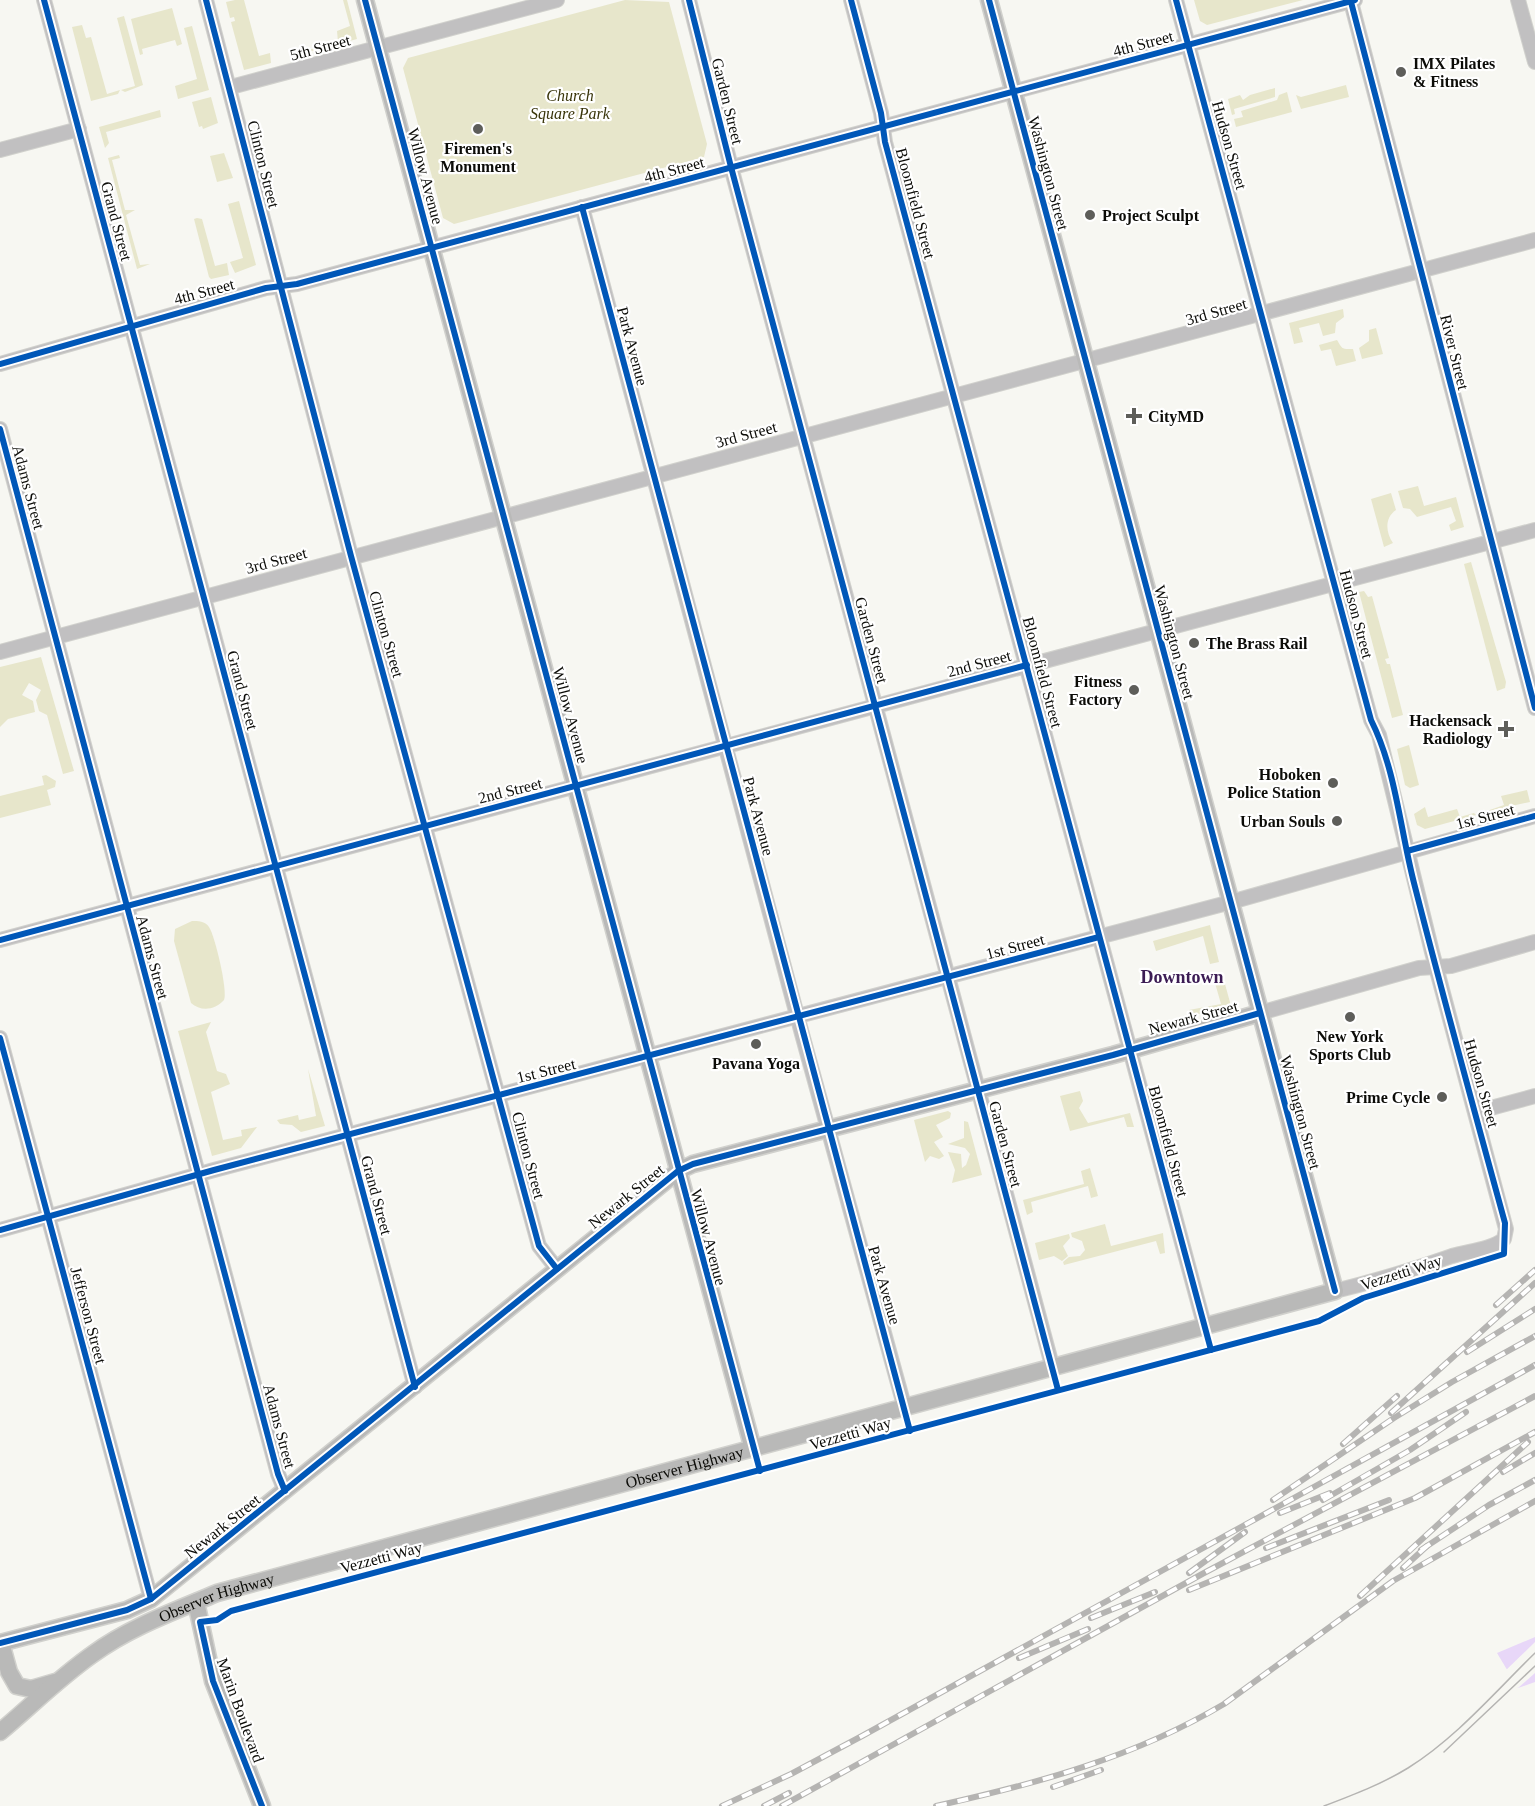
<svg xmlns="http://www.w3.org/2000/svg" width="1535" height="1806" viewBox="0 0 1535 1806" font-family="Georgia,serif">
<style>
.green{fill:#e7e6cb}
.water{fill:#e8d7f8}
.pier{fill:#f7f7f2}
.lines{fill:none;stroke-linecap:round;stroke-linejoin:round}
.minor-casing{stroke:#d1d1cd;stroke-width:16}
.major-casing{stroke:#d1d1cd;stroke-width:19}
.minor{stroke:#c1c0c1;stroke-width:14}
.major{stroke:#b9b9b8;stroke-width:16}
.tram{stroke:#b5b4b2;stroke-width:1.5}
.rail-casing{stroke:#b5b4b2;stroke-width:6}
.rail{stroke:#fff;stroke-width:4;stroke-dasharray:11;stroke-linecap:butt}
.cycleway-casing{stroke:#fff;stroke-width:10}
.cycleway{stroke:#0057b8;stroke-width:6}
.poi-dot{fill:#5e5e5a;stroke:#fff;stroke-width:2}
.labels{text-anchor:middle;stroke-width:4.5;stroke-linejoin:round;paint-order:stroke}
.street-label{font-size:16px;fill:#0c0c08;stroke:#fff}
.poi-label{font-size:16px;font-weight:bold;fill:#0c0c08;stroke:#fff;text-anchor:end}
.park-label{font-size:16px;font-style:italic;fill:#39350a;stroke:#fff}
.neighbourhood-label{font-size:18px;font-weight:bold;fill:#3c1c54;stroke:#fff}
</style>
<rect width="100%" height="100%" fill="#f7f7f2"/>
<g class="green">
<polygon points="235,0 244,0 259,56 270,53 271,63 244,70 231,22 235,21 234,17 230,18 226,2"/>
<polygon points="343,0 347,0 357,39 293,56 293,54 338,42 337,31 350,26"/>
<polygon points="625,0 669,2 707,144 704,157 454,224 443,218 403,68 408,58"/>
<polygon points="1194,0 1303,0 1207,25 1200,21"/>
<polygon points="172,8 182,44 177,46 175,40 142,49 143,54 140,55 131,19"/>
<polygon points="124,16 143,85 125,92 121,90 135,86 117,18"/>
<polygon points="82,25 86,38 91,37 107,94 120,90 118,94 91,101 72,27"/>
<polygon points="192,26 209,90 178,99 175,86 197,79 184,28"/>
<polygon points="1346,85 1349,97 1301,109 1296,95 1301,97"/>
<polygon points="1275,88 1275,97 1234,109 1235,114 1232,115 1228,99 1240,95 1243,100 1250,95"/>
<polygon points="1287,92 1292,112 1236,127 1234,119 1243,117 1241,111 1277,100 1279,95"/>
<polygon points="211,97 218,123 203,129 202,126 199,127 192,102"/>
<polygon points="160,110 161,117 106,132 109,143 105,148 99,127"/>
<polygon points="224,153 233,178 217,182 210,156"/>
<polygon points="119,155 120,158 112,160 125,210 135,210 126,215 140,265 150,264 137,269 108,158"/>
<polygon points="239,201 256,265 235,273 230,262 243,258 228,204"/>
<polygon points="197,218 202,219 215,266 227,263 229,275 211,279 209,277 194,219"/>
<polygon points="1343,309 1344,317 1336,323 1335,333 1323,336 1319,323 1299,328 1303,342 1294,344 1289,323"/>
<polygon points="1376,328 1383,354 1362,359 1359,348 1369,341 1369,330"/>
<path d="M1337,340C1343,350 1342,349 1353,349L1356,361L1336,366L1331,349L1321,351L1319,345Z"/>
<polygon points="1418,486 1424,506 1456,497 1464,527 1451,531 1449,525 1456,521 1451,507 1417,517 1410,509 1403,508 1398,491"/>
<path d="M1391,493L1396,510C1384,518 1386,533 1393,543L1384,547L1371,499Z"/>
<polygon points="1471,562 1506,682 1505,688 1497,691 1464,564"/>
<polygon points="1364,591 1368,597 1372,596 1389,658 1385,659 1387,664 1390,664 1403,715 1392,718 1359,592"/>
<polygon points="41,657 74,771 63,774 47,715 39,711 36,700 41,690 29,683 22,695 33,701 35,712 8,719 0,727 0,667"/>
<polygon points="1409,745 1419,785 1410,788 1405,785 1397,749"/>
<polygon points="46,775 56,781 55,787 47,790 51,805 0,818 0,796 44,785 42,776"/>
<polygon points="1527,790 1530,802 1484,812 1504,805 1501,796"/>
<polygon points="1425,807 1428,817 1457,809 1460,817 1474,813 1476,815 1425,829 1417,825 1414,814"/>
<path d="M192,921C198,921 205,921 209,927C215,936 228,991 224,1000C215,1010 201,1012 191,1003L174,941L175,929Z"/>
<polygon points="1210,925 1219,962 1210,964 1203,936 1156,951 1153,941"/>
<polygon points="1222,973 1231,1006 1191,1016 1189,1010 1221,1004 1213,976"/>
<polygon points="211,1022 206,1032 217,1071 226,1074 230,1084 211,1092 223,1140 242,1136 241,1130 257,1127 241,1148 212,1156 178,1031"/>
<polygon points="308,1069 325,1126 301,1132 292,1125 280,1124 277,1120 298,1115 299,1120 316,1116"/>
<polygon points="1080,1091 1083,1101 1079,1108 1088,1123 1130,1113 1134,1127 1127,1127 1124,1117 1070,1131 1060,1096"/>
<polygon points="948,1111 951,1113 950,1118 936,1125 943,1137 934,1142 944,1156 939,1159 930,1156 925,1162 914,1120"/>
<polygon points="964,1121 968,1122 982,1175 952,1183 955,1170 948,1152 961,1154 962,1168 966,1165 970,1154 965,1148 948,1144 964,1138"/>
<polygon points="1090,1168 1098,1196 1091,1198 1088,1186 1031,1202 1033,1212 1027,1215 1023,1200 1084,1184 1081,1171"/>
<polygon points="1105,1224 1111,1246 1163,1233 1165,1253 1160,1254 1156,1241 1064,1265 1063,1262 1069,1257 1080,1256 1085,1250 1082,1241 1072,1237 1071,1233"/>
<polygon points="1069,1234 1070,1238 1063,1246 1068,1256 1062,1261 1054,1256 1039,1260 1035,1243"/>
</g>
<polygon class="water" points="1535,1637 1535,1682 1518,1688 1497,1653"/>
<polygon class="pier" points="1535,1642 1535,1673 1518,1688 1504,1672"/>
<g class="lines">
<defs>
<g id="minor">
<polyline points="44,0 415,1387"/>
<polyline points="206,0 351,556 539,1246 557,1269"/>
<polyline points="689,0 731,167 1053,1369"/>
<polyline points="851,0 881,113 885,142 1205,1328"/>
<path d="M1176,0L1371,720L1379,735L1432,952L1506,1229L1504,1239C1491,1250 1468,1251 1452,1256C1412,1270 1376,1281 1335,1291"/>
<polyline points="1518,0 1535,62"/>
<polyline points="1351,2 1535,708"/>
<polyline points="231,87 557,0"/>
<polyline points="0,150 79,129"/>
<polyline points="582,207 802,1034 905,1409"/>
<polyline points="0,364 266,288 297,284 1355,0"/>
<polyline points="0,429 278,1474 285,1491"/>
<path d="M0,652C511,513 1024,379 1535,240"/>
<polyline points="0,940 1535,530"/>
<polyline points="1260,1013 1419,968 1451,966 1535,942"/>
<polyline points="0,1038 151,1599"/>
<polyline points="1476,1112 1535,1096"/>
<polyline points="0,1230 214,1170 1231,902 1535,816"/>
</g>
<g id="major">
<polyline points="365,0 753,1449"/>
<polyline points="196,1602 213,1681 262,1806"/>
<polyline points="0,1643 127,1610 151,1599 678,1171 693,1164 1113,1055 1260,1013"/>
<polyline points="1,1643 9,1672 17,1686 31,1689 55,1682"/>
<path id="s1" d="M0,1732C31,1706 60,1677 93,1654C130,1627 175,1611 217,1593L1335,1291L989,0"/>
</g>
</defs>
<use href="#minor" class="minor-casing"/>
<use href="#major" class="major-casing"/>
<use href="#minor" class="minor"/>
<use href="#major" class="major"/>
<g class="tram">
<polyline points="1444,1752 1535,1666"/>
<path d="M1324,1806C1353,1795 1382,1784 1408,1768C1456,1738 1495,1692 1535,1653"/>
</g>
<defs>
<g id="rail">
<polyline points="1496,1305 1535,1270"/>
<polyline points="1467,1352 1535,1309"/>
<polyline points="1391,1413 1535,1283"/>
<polyline points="1343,1444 1397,1396"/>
<polyline points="1503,1472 1535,1453"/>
<polyline points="1273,1500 1394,1418 1452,1382 1535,1336"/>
<polyline points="1323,1500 1410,1450 1466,1412"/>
<polyline points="1280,1513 1330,1493"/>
<polyline points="1266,1548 1389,1500"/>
<polyline points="1421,1550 1489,1505 1535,1480"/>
<polyline points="1403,1568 1427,1546"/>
<polyline points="1189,1573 1245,1532"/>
<polyline points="1189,1590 1415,1498 1535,1432"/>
<polyline points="1360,1596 1528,1442"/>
<polyline points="1091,1618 1155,1592"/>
<polyline points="1019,1658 1088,1629"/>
<polyline points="1053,1787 1101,1770"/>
<polyline points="722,1806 791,1774 862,1736 1535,1365"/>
<polyline points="764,1806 789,1793"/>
<polyline points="782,1806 1204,1573 1535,1396"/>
<path d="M936,1806C1036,1784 1135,1757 1224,1704L1393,1581L1535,1501"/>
</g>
</defs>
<use href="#rail" class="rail-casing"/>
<use href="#rail" class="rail"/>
<defs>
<g id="cycleway">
<polyline points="44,0 415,1387"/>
<polyline points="206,0 351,556 539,1246 557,1269"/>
<polyline points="365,0 760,1471"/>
<polyline points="689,0 731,167 1058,1390"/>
<polyline points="851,0 881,113 885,142 1211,1350"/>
<polyline points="989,0 1335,1291"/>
<polyline points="1351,2 1535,708"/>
<polyline points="582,207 910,1431"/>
<polyline points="0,364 266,288 297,284 1355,0"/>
<polyline points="0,429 278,1474 285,1491"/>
<polyline points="1407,851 1535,816"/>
<polyline points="0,940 1027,665"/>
<polyline points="0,1038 151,1599"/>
<polyline points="0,1230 214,1170 1099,937"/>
<polyline points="0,1643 127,1610 151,1599 678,1171 693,1164 1113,1055 1260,1013"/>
<path d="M262,1806L213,1681L200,1622L217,1620L231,1611L1319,1321L1363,1298L1504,1254L1505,1223C1474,1110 1443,997 1414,883C1400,829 1396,770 1371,720L1176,0"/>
</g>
</defs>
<use href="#cycleway" class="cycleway-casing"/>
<use href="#cycleway" class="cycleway"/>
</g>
<g class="poi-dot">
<circle cx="1401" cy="72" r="6"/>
<circle cx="478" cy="129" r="6"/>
<circle cx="1090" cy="215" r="6"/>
<path d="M1131 407h6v6h6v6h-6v6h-6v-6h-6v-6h6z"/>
<circle cx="1194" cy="643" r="6"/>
<circle cx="1134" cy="690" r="6"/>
<path d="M1503 720h6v6h6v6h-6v6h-6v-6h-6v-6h6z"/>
<circle cx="1333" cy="783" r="6"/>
<circle cx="1337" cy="821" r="6"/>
<circle cx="1350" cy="1017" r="6"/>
<circle cx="756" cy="1044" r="6"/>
<circle cx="1442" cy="1097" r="6"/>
</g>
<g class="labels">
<g class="street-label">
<text transform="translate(1143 43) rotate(-15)" y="6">4th Street</text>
<text transform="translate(320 47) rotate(-15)" y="6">5th Street</text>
<text transform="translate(728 101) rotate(76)" y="6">Garden Street</text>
<text transform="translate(1230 145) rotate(74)" y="6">Hudson Street</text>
<text transform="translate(264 164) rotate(76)" y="6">Clinton Street</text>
<text transform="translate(674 169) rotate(-15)" y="6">4th Street</text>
<text transform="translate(1049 173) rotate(75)" y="6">Washington Street</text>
<text transform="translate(426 176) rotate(75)" y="6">Willow Avenue</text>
<text transform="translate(916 203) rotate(75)" y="6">Bloomfield Street</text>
<text transform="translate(117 221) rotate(75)" y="6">Grand Street</text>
<text transform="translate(204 291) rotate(-15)" y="6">4th Street</text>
<text transform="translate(1216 311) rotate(-16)" y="6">3rd Street</text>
<text transform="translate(633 346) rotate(75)" y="6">Park Avenue</text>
<text transform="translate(1455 352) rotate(76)" y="6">River Street</text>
<text transform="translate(746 434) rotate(-15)" y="6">3rd Street</text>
<text transform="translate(29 487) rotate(75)" y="6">Adams Street</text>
<text transform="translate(276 560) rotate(-15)" y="6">3rd Street</text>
<text transform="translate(1357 614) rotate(75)" y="6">Hudson Street</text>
<text transform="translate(387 634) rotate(74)" y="6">Clinton Street</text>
<text transform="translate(872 640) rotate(75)" y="6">Garden Street</text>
<text transform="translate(1175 642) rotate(75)" y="6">Washington Street</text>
<text transform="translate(979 663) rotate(-15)" y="6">2nd Street</text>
<text transform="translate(1043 672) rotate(75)" y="6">Bloomfield Street</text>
<text transform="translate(243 690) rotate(75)" y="6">Grand Street</text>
<text transform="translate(571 715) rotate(75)" y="6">Willow Avenue</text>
<text transform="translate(510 790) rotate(-14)" y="6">2nd Street</text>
<text transform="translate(759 816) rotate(75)" y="6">Park Avenue</text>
<text transform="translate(1485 816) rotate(-15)" y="6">1st Street</text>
<text transform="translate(1015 946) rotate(-15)" y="6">1st Street</text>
<text transform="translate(153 957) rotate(75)" y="6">Adams Street</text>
<text transform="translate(1193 1017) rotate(-15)" y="6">Newark Street</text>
<text transform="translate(546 1070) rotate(-14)" y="6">1st Street</text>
<text transform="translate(1482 1083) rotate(74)" y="6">Hudson Street</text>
<text transform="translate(1301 1112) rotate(75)" y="6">Washington Street</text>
<text transform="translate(1169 1141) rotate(75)" y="6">Bloomfield Street</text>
<text transform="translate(1006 1144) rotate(75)" y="6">Garden Street</text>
<text transform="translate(529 1155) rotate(75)" y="6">Clinton Street</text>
<text transform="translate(377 1195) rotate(75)" y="6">Grand Street</text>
<text transform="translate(626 1196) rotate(-39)" y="6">Newark Street</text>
<text transform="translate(709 1237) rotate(75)" y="6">Willow Avenue</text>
<text transform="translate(1401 1272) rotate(-18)" y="6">Vezzetti Way</text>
<text transform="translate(885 1285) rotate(74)" y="6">Park Avenue</text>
<text transform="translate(89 1315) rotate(75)" y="6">Jefferson Street</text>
<text transform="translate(280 1426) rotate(75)" y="6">Adams Street</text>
<text transform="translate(850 1433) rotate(-16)" y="6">Vezzetti Way</text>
<text dy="6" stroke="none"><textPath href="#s1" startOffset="744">Observer Highway</textPath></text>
<text transform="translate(222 1526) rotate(-39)" y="6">Newark Street</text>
<text transform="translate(381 1557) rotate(-15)" y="6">Vezzetti Way</text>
<text dy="6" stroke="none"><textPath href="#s1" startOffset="258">Observer Highway</textPath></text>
<text transform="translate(241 1710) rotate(70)" y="6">Marin Boulevard</text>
</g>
<g class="poi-label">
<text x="1413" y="69" text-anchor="start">IMX Pilates<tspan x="1413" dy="18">&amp; Fitness</tspan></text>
<text x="478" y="154" text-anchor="middle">Firemen's<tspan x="478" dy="18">Monument</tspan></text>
<text x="1102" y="221" text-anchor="start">Project Sculpt</text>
<text x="1148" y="422" text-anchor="start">CityMD</text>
<text x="1206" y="649" text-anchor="start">The Brass Rail</text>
<text x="1122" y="687">Fitness<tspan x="1122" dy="18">Factory</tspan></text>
<text x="1492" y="726">Hackensack<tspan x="1492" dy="18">Radiology</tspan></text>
<text x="1321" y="780">Hoboken<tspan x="1321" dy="18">Police Station</tspan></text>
<text x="1325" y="827">Urban Souls</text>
<text x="1350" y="1042" text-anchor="middle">New York<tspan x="1350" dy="18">Sports Club</tspan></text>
<text x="756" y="1069" text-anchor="middle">Pavana Yoga</text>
<text x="1430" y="1103">Prime Cycle</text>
</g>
<g class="park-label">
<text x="570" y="101">Church<tspan x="570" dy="18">Square Park</tspan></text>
</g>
<g class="neighbourhood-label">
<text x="1182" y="983">Downtown</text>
</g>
</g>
</svg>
